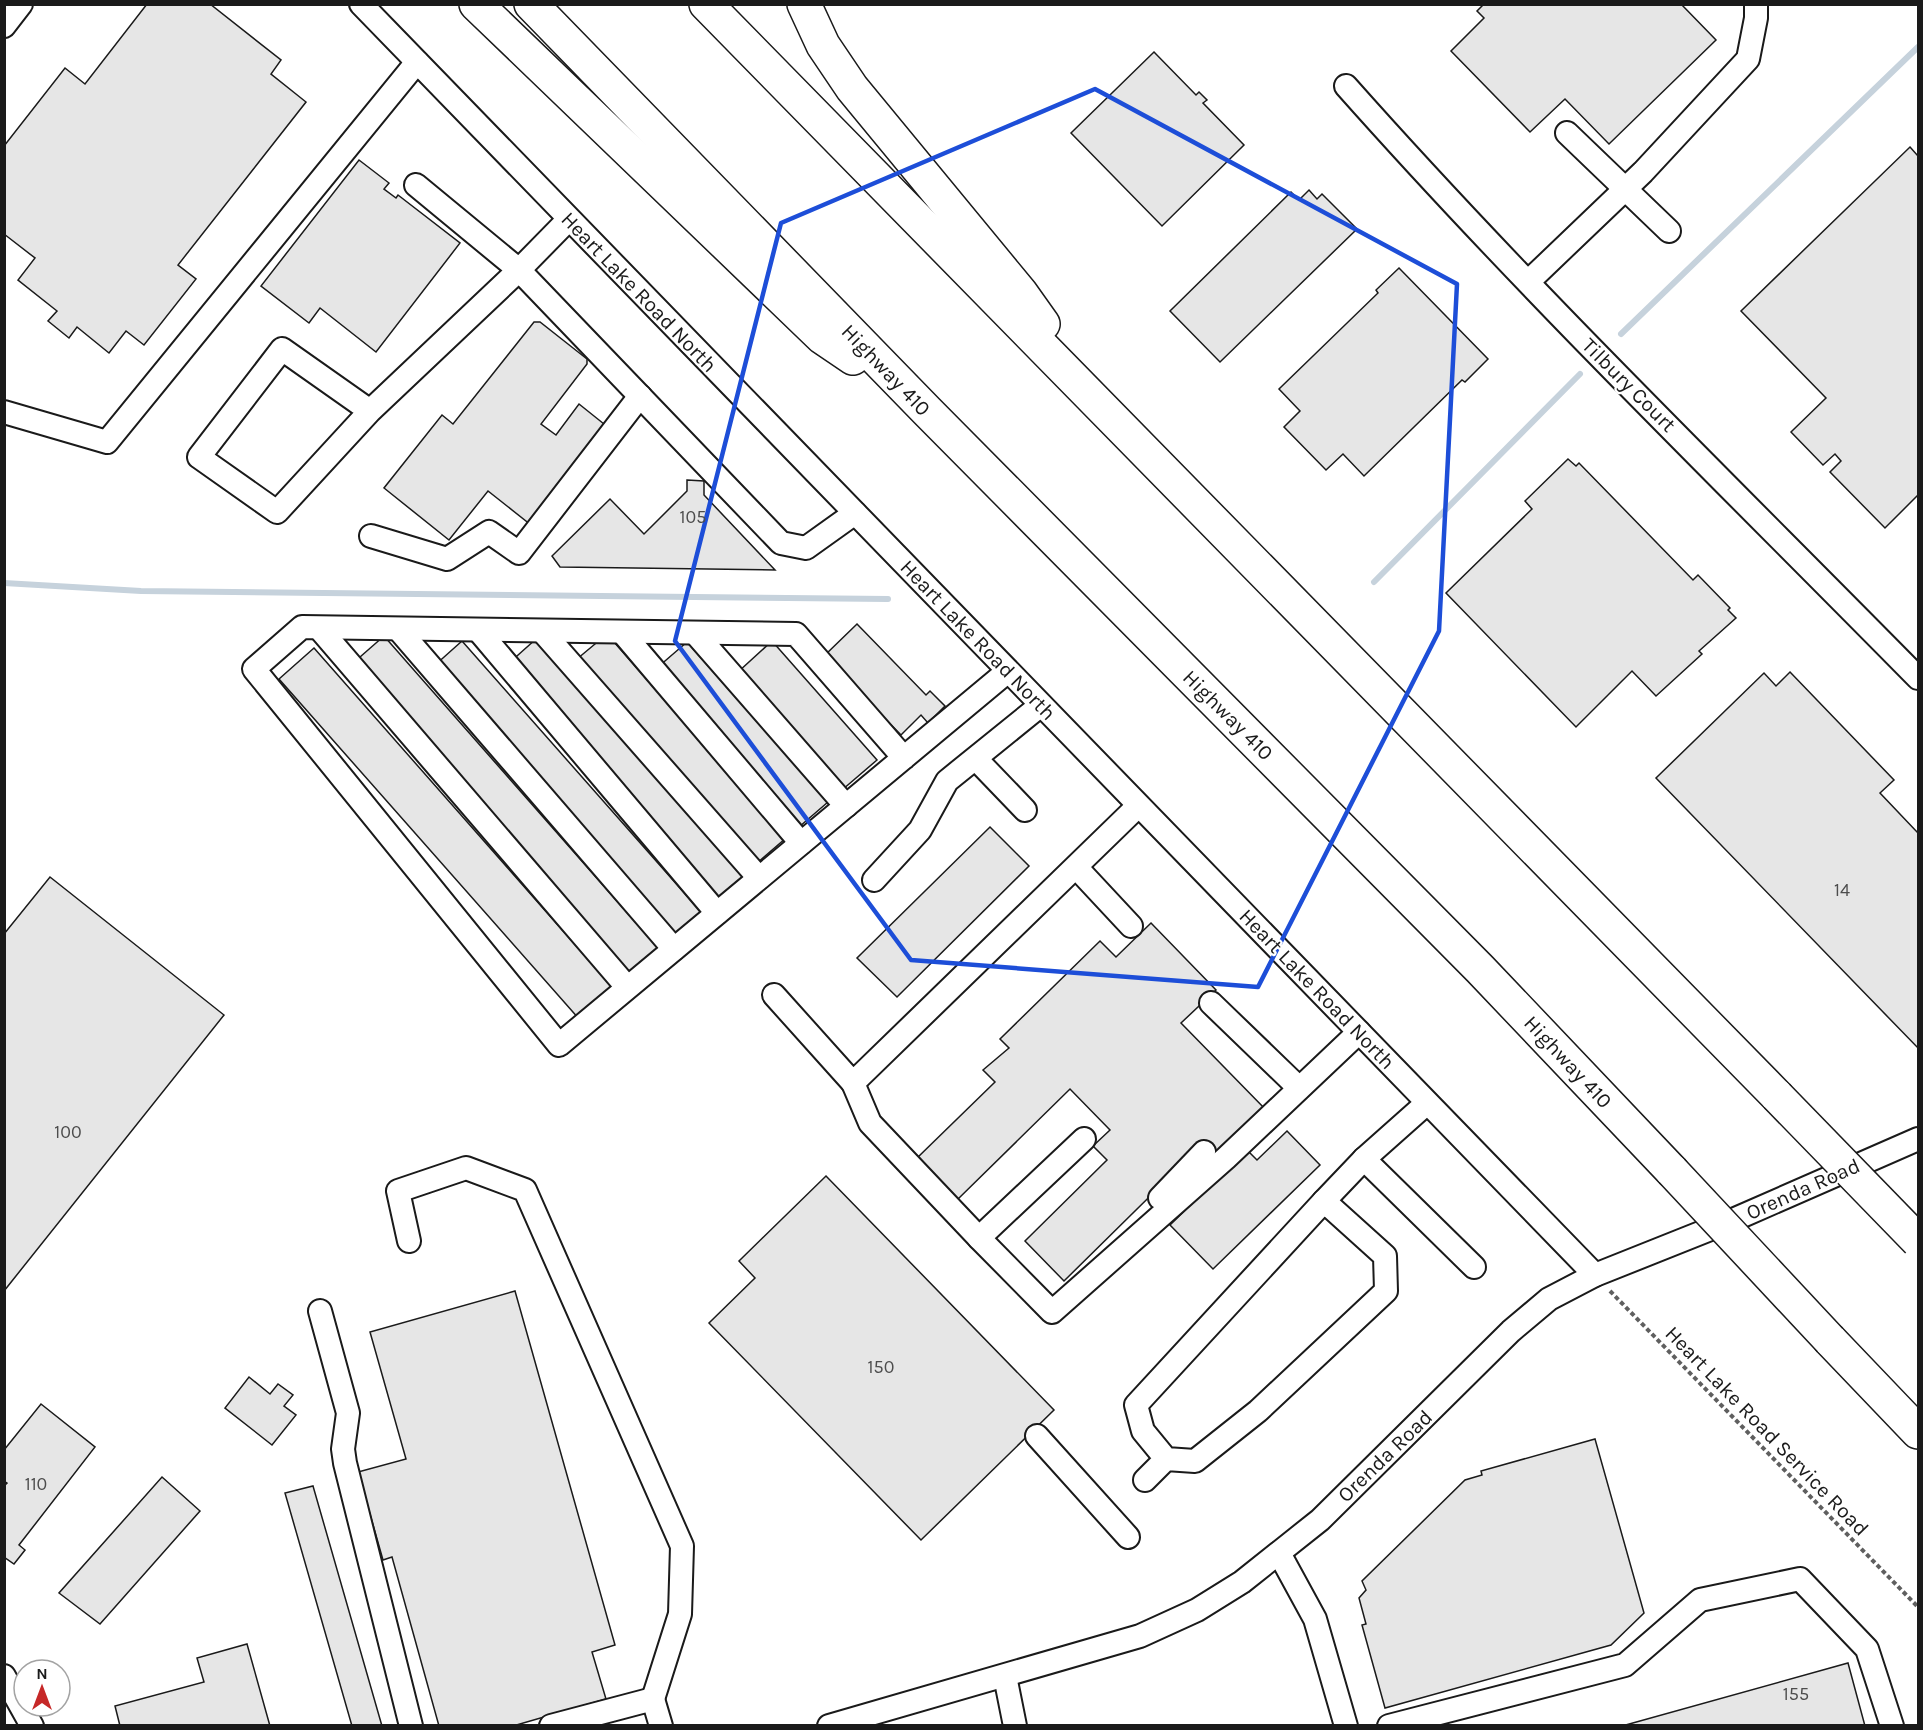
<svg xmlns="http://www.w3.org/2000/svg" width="1923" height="1730" viewBox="0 0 1923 1730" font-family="Karla,sans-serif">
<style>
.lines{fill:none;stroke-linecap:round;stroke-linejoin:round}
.stream{stroke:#c6d2dc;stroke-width:6}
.building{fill:#e6e6e6;stroke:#1a1a1a;stroke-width:1.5}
.minor-casing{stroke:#1a1a1a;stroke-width:26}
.highway-casing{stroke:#1a1a1a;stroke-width:36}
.path{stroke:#5f5f5f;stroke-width:4;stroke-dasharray:4.5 3;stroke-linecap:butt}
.minor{stroke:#fff;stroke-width:22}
.highway{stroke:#fff;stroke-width:33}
.highway-bridge-casing{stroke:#1a1a1a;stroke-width:36;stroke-linecap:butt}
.highway-bridge{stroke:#fff;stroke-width:33}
.marked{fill:none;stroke:#1d4ed8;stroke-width:4.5;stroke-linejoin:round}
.labels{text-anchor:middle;stroke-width:4.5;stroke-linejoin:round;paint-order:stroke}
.number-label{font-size:18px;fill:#4d4d4d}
.street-label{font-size:21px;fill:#1a1a1a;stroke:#fff}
</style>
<rect width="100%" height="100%" fill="#fff"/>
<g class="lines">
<g class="stream">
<polyline points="1621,334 1918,47"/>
<polyline points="1374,582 1580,374"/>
<polyline points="4,583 141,591 888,599"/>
</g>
</g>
<g class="building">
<polygon points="147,4 210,4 281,60 271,74 306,102 178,265 196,279 144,345 126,331 109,353 77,327 69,338 48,321 57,311 18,280 35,258 4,234 4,146 65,68 85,84"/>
<polygon points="1484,4 1681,4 1716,40 1609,144 1565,99 1530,132 1451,51 1484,18 1477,11"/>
<polygon points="1154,52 1196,95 1199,92 1207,100 1203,103 1244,145 1162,226 1071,133"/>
<polygon points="1910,147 1918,156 1918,495 1885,528 1830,472 1841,461 1835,454 1823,465 1791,432 1826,398 1741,311"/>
<polygon points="359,160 389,183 384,189 396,198 398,195 460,243 376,352 320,308 309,323 261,286"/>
<polygon points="1309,190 1317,199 1322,194 1357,229 1220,362 1170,311 1291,192 1299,200"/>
<polygon points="1399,268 1488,359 1465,382 1462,380 1364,476 1343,454 1326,470 1284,427 1300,411 1279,389 1378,293 1376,290"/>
<polygon points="534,322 540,322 587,359 587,364 541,424 556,435 579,404 609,428 531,525 488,491 449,540 384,488 442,415 453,424"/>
<polygon points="1568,459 1576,466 1579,463 1693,580 1698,575 1730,608 1728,610 1736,618 1699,651 1702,654 1656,696 1632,671 1576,727 1446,593 1532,509 1525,501"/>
<polygon points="687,480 704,481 704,495 775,570 560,567 552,556 610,499 644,534 687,491"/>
<polygon points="857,624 926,695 930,691 945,706 928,723 921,715 901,735 824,656"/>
<polygon points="607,634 786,838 756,864 577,659"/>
<polygon points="384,636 660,950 628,978 352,664"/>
<polygon points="536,639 744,876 716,901 508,664"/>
<polygon points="462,641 702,913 674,938 434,666"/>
<polygon points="772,641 877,760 842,790 738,672"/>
<polygon points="687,642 828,802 799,827 658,667"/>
<polygon points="314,648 615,990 580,1020 279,679"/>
<polygon points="1790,672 1894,780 1880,793 1918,833 1918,1048 1656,778 1764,673 1776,686"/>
<polygon points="990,827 1029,866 897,997 857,958"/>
<polygon points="50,877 224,1015 4,1291 4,934"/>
<polygon points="1151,923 1216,990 1181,1023 1267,1111 1221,1156 1206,1141 1064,1281 1025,1241 1107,1160 1093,1146 1110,1130 1070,1089 957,1200 916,1159 995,1082 983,1070 1009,1048 1000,1039 1100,941 1116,957"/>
<polygon points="1287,1131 1320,1165 1213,1269 1170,1225 1247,1150 1257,1160"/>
<polygon points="826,1176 1054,1410 921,1540 709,1323 755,1278 739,1261"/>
<polygon points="515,1291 615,1645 592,1652 606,1699 513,1726 439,1726 392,1557 383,1560 358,1472 406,1459 370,1332"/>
<polygon points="249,1377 270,1394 278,1384 293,1395 284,1406 296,1415 272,1445 225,1408"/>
<polygon points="41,1404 95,1447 19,1545 25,1550 14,1564 4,1557 4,1486 7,1483 4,1481 4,1450"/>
<polygon points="1595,1439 1644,1613 1611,1645 1385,1708 1362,1625 1366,1624 1359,1598 1366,1590 1362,1581 1465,1480 1482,1475 1481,1471"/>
<polygon points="162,1477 200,1511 100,1624 59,1593"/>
<polygon points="313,1486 382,1726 352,1726 285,1493"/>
<polygon points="247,1644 270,1726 120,1726 115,1706 204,1682 197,1658"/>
<polygon points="1848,1663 1865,1726 1622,1726"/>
</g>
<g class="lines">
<defs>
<g id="minor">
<polyline points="361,4 1595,1275"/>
<polyline points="4,26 21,4"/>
<path d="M1346,86C1528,291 1726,483 1918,678"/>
<polyline points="1567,133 1669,231"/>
<polyline points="416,185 519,270 568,220"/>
<polyline points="1528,282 1643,172 1748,59 1756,18 1756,4"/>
<polyline points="370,411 282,349 199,457 277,512 370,411 519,270 781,543 806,548 855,513"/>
<polyline points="4,412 107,442 417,62"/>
<polyline points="371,536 447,559 489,532 519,553 640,396"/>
<polyline points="319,628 627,987"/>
<polyline points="399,630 674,949"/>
<polyline points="478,630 717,913"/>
<polyline points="542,631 759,878"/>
<polyline points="622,632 801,843"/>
<polyline points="695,633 846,806"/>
<polyline points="904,758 796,634 302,627 254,669 559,1045 1008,671"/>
<polyline points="976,759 1025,810"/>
<polyline points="1076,867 1131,926"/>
<polyline points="874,880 920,830 947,781 1041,705"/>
<polyline points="774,995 853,1083 1138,806"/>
<polyline points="1211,1003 1299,1088"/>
<polyline points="853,1083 870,1123 979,1238 1084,1139"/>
<polyline points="1364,1159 1474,1267"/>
<polyline points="1160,1198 1204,1152"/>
<polyline points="1324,1201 1364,1159 1427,1103"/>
<polyline points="979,1238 1052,1312 1226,1158 1359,1032"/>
<polyline points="409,1241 398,1191 466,1168 525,1190 682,1546 680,1614 653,1699"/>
<polyline points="320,1311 348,1413 343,1449 345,1463 411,1726"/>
<polyline points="1037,1436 1128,1537"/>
<polyline points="1145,1480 1166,1459 1195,1461 1258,1411 1386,1291 1385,1256 1324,1201 1136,1405 1143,1431 1166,1459"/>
<polyline points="1279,1553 1315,1619 1346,1726"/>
<polyline points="4,1676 32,1726"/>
<polyline points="1005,1676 1015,1726"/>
<polyline points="551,1726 653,1699 661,1726"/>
<polyline points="829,1726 1140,1636 1197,1610 1242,1582 1320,1520 1511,1331 1549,1299 1595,1275 1733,1220 1918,1139"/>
<polyline points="1389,1726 1625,1665 1700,1600 1800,1579 1867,1649 1892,1726"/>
</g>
<g id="highway">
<polyline points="476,4 822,337 853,358"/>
<polyline points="531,4 927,411 1480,969 1672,1171"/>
<polyline points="706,4 1777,1096"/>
<polyline points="804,4 823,45 852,88 1021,293 1043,324"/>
<polyline points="1830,1340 1918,1432"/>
</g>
</defs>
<use href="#minor" class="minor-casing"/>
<use href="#highway" class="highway-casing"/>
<polyline class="path" points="1610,1291 1918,1607"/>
<use href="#minor" class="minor"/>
<use href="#highway" class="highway"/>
<defs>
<g id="highway-bridge">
<polyline points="1777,1096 1918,1241"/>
<polyline points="1672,1171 1830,1340"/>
</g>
</defs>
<use href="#highway-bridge" class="highway-bridge-casing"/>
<use href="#highway-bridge" class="highway-bridge"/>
</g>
<path class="marked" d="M1095,89L1457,284L1439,631L1258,987L911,960L675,641L781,223Z"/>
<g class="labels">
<g class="number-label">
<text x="693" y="523">105</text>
<text x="1842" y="896">14</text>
<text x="68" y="1138">100</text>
<text x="881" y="1373">150</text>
<text x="36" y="1490">110</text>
<text x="1796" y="1700">155</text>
</g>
<g class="street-label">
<text transform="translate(639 292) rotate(46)" y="7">Heart Lake Road North</text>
<text transform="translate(886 370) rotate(46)" y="7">Highway 410</text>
<text transform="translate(1629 385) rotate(45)" y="7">Tilbury Court</text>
<text transform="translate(978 640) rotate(46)" y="7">Heart Lake Road North</text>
<text transform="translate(1228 715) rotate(45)" y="7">Highway 410</text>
<text transform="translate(1317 989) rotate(46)" y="7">Heart Lake Road North</text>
<text transform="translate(1568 1062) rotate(47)" y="7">Highway 410</text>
<text transform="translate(1803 1189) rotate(-24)" y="7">Orenda Road</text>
<text transform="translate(1767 1431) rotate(46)" y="7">Heart Lake Road Service Road</text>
<text transform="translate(1385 1456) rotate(-44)" y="7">Orenda Road</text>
</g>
</g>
<rect width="1923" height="1730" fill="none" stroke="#1a1a1a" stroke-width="12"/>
<g transform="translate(42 1688)"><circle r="28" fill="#ffffff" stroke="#a3a3a3" stroke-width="1.5"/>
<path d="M0-4.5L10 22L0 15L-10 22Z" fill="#c62828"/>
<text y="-9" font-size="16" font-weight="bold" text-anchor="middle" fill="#1a1a1a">N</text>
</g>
</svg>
